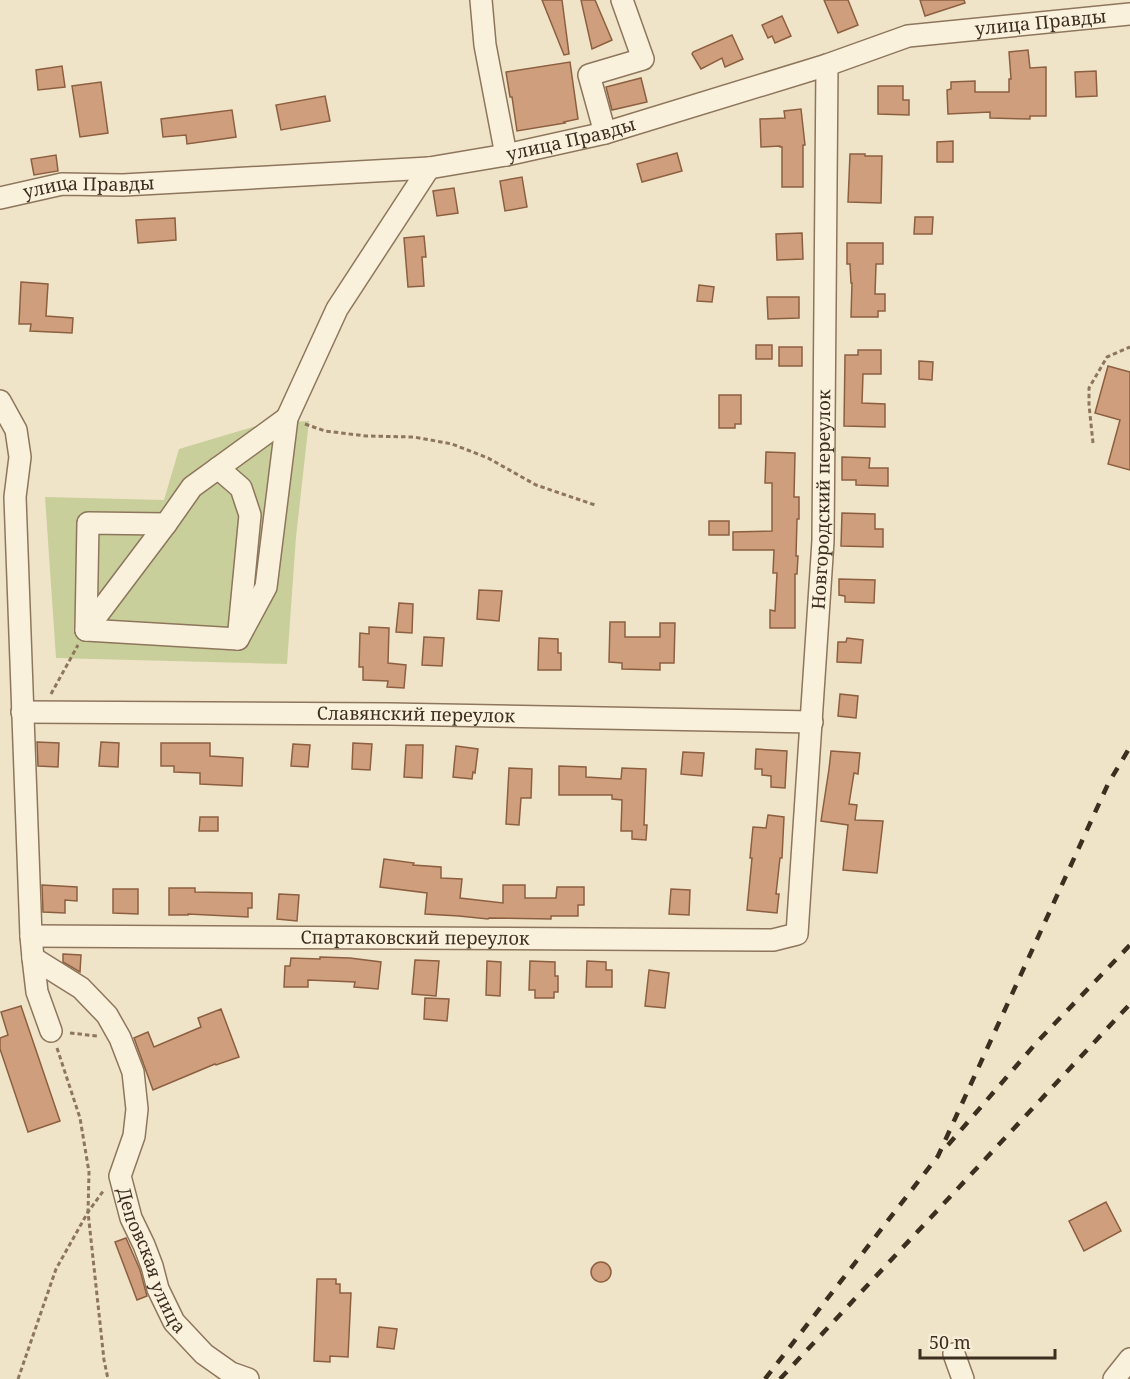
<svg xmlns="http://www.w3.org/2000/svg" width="1130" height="1379" viewBox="0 0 1130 1379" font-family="'Noto Serif',serif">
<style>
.green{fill:#c9cf9b}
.building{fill:#cf9f7d;stroke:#8d5f41;stroke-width:1.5}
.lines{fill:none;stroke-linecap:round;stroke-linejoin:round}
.minor-casing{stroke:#8d765c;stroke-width:24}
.path{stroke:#8d765c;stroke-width:3;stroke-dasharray:4.5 3;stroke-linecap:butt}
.minor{stroke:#faf1dc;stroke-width:21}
.rail{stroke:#3d2e20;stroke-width:4.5;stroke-dasharray:10 10;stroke-linecap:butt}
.labels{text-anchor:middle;stroke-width:4.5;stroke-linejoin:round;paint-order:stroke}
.street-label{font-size:18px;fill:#3d2e20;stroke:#f7eed8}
</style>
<rect width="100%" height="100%" fill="#f0e4c8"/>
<polygon class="green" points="309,421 296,537 287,664 56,658 45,497 164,500 179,449 266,423"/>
<g class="building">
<polygon points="542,0 562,0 569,54 564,55"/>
<polygon points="581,0 595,0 612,40 592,49"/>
<polygon points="824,0 848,0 858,25 838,33"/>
<polygon points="920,0 964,0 965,3 925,16"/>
<polygon points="782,16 791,36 775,43 772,36 768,38 762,25"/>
<polygon points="732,35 743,59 725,67 722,58 701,69 692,54 693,52"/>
<polygon points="1028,50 1030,68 1046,67 1046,116 1030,116 1030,119 990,118 990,112 948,114 947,90 951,89 951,82 975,81 975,92 1009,92 1009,79 1011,79 1009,52"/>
<polygon points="570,62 578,119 564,122 565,123 517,131 512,97 510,97 506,72"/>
<polygon points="62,66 65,87 38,90 36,70"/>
<polygon points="1096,71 1097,96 1076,97 1075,72"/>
<polygon points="641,78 647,102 612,110 606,87"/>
<polygon points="101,82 108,133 80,137 72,86"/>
<polygon points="878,86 903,86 903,100 909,100 909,115 878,114"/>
<polygon points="325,96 330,121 281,130 276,105"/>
<polygon points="801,109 805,145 803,145 803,187 782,187 782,147 780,147 780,146 761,147 760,119 785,118 784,111"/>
<polygon points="232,110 236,137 187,144 186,135 163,137 161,119"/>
<polygon points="953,141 953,162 937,162 937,142"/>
<polygon points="677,153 682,171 642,182 637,164"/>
<polygon points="850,154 865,154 865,156 882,156 881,203 848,202"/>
<polygon points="56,155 58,171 34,175 31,159"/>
<polygon points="522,177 527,207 505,211 500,181"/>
<polygon points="454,188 458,213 437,216 433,191"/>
<polygon points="915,217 933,217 932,234 914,234"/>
<polygon points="175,218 176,240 138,243 136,220"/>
<polygon points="802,233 803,259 777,260 776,234"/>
<polygon points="424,236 426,257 422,257 424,286 408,287 404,238"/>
<polygon points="847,243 883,243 883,264 876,264 875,294 885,294 885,311 878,311 878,317 851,317 852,283 851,283 850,264 847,264"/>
<polygon points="21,282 48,284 46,316 73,318 72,333 30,331 31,324 19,324"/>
<polygon points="699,285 714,287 712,302 697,301"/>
<polygon points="767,297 799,297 799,318 768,319"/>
<rect x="756" y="345" width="16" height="14"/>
<rect x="779" y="347" width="23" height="19"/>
<polygon points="858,350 881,350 881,374 863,374 862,403 885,404 885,427 844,426 845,355 858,355"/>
<polygon points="919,361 933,362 932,380 919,379"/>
<polygon points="1108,366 1130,372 1130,470 1108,464 1120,420 1095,413"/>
<polygon points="719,395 741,395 741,424 735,424 735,428 719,428"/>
<polygon points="766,452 795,453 794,497 799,497 799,519 797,519 796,556 798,556 797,574 795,574 795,628 770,628 770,610 775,611 777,573 773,573 774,550 733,550 733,532 772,531 772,483 765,483"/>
<polygon points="842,457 870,458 869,468 888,468 888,486 856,485 856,480 842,480"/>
<polygon points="842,513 875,514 875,529 883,529 883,547 841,546"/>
<rect x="709" y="521" width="20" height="14"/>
<polygon points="839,579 875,580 874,603 845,602 845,596 839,595"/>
<polygon points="479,590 502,591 499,621 477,619"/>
<polygon points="399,603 413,604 412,633 396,632"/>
<polygon points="610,622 625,622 625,637 660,637 660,623 675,623 674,663 660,663 660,670 622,669 622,663 609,662"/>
<polygon points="369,627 389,628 388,663 406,665 404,688 387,687 388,681 363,680 363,667 359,667 360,633 369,634"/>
<polygon points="424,637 444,638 442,666 422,665"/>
<polygon points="539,638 558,639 558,653 561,653 561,670 538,670"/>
<polygon points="847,638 863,640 861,663 837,662 838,642 846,642"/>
<polygon points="840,694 858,696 856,718 838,716"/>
<polygon points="37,742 59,743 58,767 38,766"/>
<polygon points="101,742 119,743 118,767 99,766"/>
<polygon points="161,743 210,743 210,756 243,758 242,786 200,784 200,773 174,772 174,766 161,766"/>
<polygon points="353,743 372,744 370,770 352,769"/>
<polygon points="293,744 310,745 308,767 291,766"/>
<polygon points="406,745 423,745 422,778 404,777"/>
<polygon points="456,746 478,749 475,773 473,772 472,779 453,777"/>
<polygon points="756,749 787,751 785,788 771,787 771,776 762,775 762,769 755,769"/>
<polygon points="831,751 860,753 858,774 854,773 849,804 857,805 855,820 883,821 877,873 843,870 848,825 821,821 829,769"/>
<polygon points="683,752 704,753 702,776 681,774"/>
<polygon points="559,766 586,767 586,777 621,779 622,768 646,769 644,825 647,825 646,840 632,839 632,831 621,831 622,800 612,799 612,795 559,795"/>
<polygon points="509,768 532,769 531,798 521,798 519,825 506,824"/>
<polygon points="768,815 784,817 782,858 780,858 776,894 779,894 777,913 747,910 752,858 750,858 753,827 766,828"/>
<polygon points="200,817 218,817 218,831 199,831"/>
<polygon points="384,859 414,863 413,865 441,867 441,878 462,879 460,898 503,903 503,885 525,885 525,898 556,898 557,887 584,887 584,905 578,905 578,916 551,916 551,919 489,918 488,919 459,916 425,914 427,893 380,887"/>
<polygon points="42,885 77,887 77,901 65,900 65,913 43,912"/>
<polygon points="169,888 195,888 195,892 252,893 252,908 248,908 248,917 188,914 188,915 169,915"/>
<polygon points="113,889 138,889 138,914 113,913"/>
<polygon points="671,889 690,890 689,915 669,914"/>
<polygon points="279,894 299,895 297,921 277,919"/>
<polygon points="63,954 81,955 80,972 63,962"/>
<polygon points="320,957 350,958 381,962 378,989 354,987 355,982 308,980 308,987 284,987 285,966 290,966 291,958 320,959"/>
<polygon points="415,960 439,961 436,996 412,994"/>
<polygon points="487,961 501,962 500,996 486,995"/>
<polygon points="530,961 555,962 555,976 558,976 558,992 554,992 554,998 535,998 535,990 529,990"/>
<polygon points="587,961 606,962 606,970 612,970 612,987 586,987"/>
<polygon points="649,970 669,973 665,1008 645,1006"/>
<polygon points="425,998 449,999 447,1021 424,1019"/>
<polygon points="21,1006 60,1121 28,1132 0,1049 0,1038 8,1035 1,1012"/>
<polygon points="221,1009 239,1057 216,1065 215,1064 153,1090 134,1038 148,1032 154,1047 201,1027 198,1018"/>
<polygon points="1106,1202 1121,1231 1084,1251 1069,1221"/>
<polygon points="126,1238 140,1270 147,1296 137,1300 115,1242"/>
<circle cx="601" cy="1272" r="10"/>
<polygon points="317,1279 336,1279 336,1284 340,1284 340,1293 351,1293 348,1357 330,1356 330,1362 314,1361"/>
<polygon points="379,1327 397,1329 394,1349 377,1347"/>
</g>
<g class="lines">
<defs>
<g id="minor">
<polyline points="481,0 485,45 506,155"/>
<polyline points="605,133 589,75 643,59 622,0"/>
<path id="s1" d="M0,198L62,184L123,185L429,168L506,155L605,133L827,65L908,36L1130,14"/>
<path id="s2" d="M0,401L16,430L20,457L15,497L31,936L33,958L81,988L107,1015L120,1038L133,1072L137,1109L134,1136L120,1176L131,1218L144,1245L152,1266L158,1289L174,1322L204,1354L231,1373L248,1379"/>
<polyline points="218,468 241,488 250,515 239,630"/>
<polyline points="86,630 166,524"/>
<polyline points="238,639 266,587 287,418 337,309 429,168"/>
<polyline points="238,639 86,630 88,523 166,524 192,487 287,418"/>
<path id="s3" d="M22,712L390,714L812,722"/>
<path id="s4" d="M31,936L773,940L797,934L823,541L827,65"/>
<polyline points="33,958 37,992 51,1031"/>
<polyline points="954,1354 963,1379"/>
<polyline points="1114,1379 1130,1359"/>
</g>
</defs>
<use href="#minor" class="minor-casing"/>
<g class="path">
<polyline points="305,424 325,431 366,436 414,437 452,444 488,458 536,485 595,505"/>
<polyline points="1093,443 1089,405 1089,388 1107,357 1130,347"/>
<polyline points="51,694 78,645"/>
<polyline points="70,1033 97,1036"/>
<polyline points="57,1048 80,1118 89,1172 88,1212 104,1360 108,1379"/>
<polyline points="18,1379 56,1269 88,1212 104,1190"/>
</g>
<use href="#minor" class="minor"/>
<g class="rail">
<polyline points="948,1145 1037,1042 1130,945"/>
<polyline points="765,1379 938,1156 1108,784 1130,747"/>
<polyline points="780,1379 1130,1004"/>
</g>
</g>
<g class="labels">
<g class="street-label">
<text dy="6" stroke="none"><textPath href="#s1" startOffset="1062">улица Правды</textPath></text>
<text dy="6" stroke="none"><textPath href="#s1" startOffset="576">улица Правды</textPath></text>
<text dy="6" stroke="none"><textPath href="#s1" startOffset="90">улица Правды</textPath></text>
<text dy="6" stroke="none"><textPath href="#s4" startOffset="1202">Новгородский переулок</textPath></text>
<text dy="6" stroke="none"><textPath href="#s3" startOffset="394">Славянский переулок</textPath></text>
<text dy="6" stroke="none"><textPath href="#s4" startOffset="384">Спартаковский переулок</textPath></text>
<text dy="6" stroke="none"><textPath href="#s2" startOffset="916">Деповская улица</textPath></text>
</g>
</g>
<path d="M920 1349v9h135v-9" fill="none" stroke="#3d2e20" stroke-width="3"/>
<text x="929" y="1349" font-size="18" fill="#3d2e20" stroke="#f7eed8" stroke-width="4.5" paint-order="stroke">50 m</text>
</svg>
